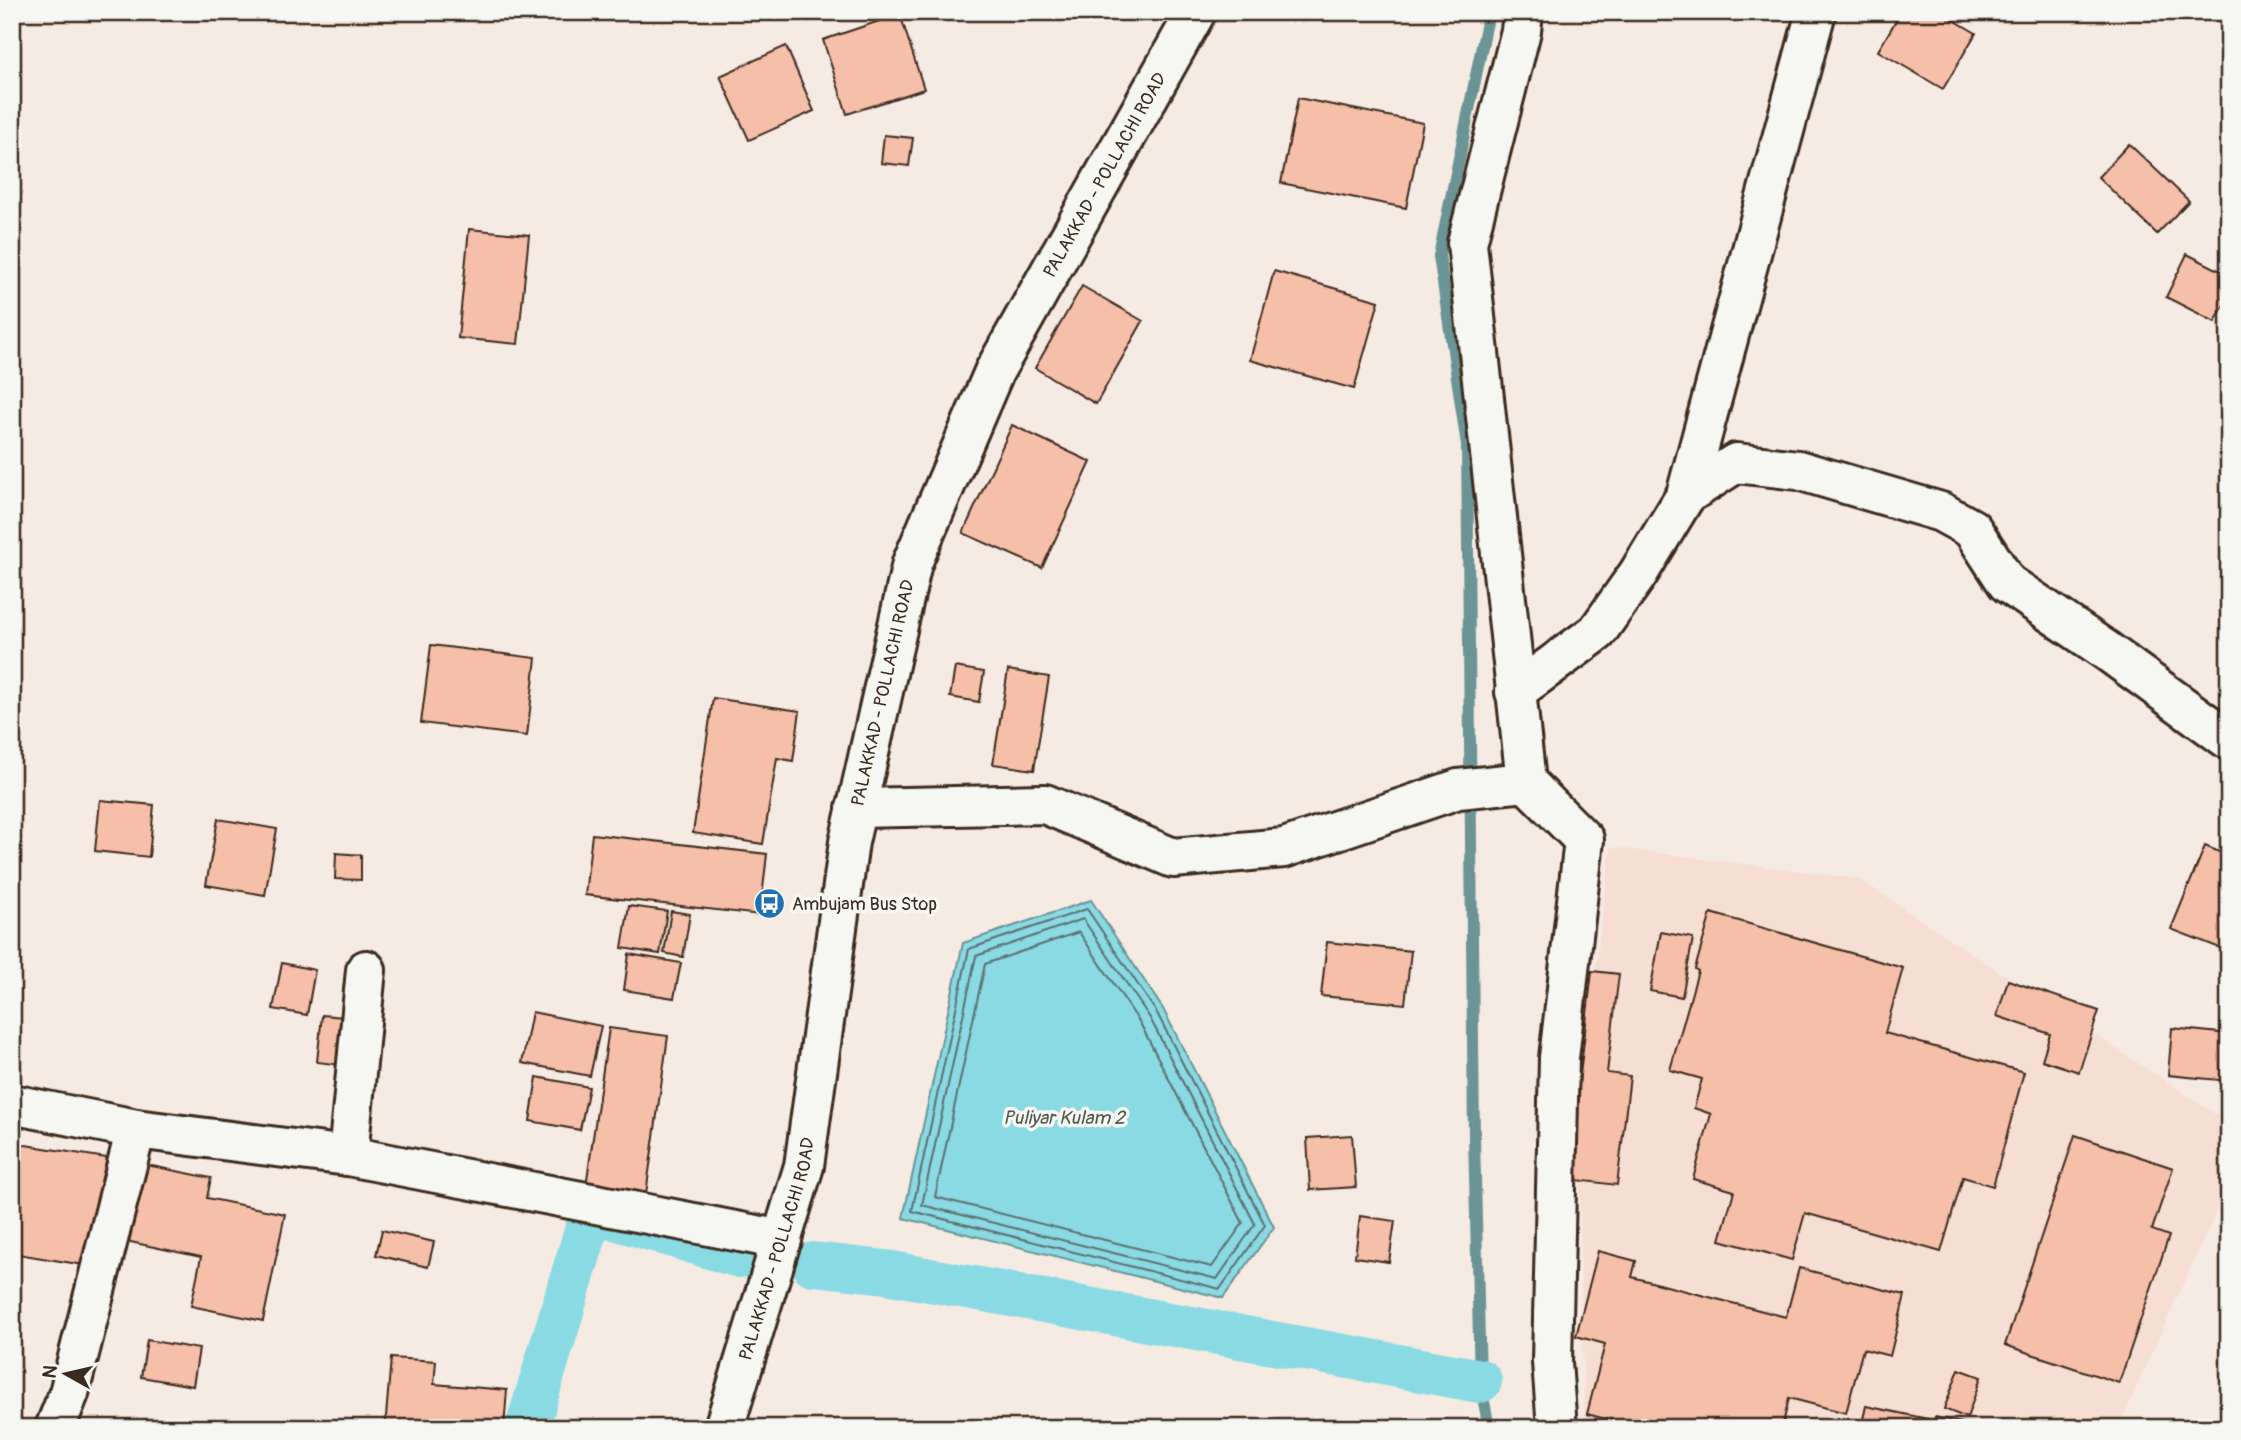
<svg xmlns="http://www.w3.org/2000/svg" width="2241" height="1440" viewBox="0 0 2241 1440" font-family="Pangolin,sans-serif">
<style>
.built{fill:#f6ded2}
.water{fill:#8adae4;stroke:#6a9495;stroke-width:2}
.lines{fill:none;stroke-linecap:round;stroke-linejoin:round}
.shore{stroke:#5b706d;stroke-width:2}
.stream{stroke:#6a9495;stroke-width:12}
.canal{stroke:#8adae4;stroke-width:44}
.building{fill:#f6bfa9;stroke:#3b2a1e;stroke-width:2}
.minor-casing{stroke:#3b2a1e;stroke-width:44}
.major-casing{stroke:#3b2a1e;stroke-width:44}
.minor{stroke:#f6f6f2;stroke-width:38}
.major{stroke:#f6f6f2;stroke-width:38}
.labels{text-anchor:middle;stroke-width:7;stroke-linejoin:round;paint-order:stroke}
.street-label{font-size:18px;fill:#3b2a1e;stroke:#f6f6f2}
.poi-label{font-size:18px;fill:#3b2a1e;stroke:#f6f6f2;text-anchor:start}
.water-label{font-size:19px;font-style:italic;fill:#4f5650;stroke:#f6f6f2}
</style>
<rect width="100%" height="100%" fill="#f6ebe3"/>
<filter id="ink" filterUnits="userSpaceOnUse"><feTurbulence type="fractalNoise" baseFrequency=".0143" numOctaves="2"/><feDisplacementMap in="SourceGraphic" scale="14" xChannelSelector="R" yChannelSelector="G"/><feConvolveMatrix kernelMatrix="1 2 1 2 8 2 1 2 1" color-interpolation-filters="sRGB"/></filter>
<g filter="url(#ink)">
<polygon class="built" points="1611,847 1859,879 2229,1123 2229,1183 2118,1428 1585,1428 1581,1303 1579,1094"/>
<polygon class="water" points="1091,900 1163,1009 1274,1227 1223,1298 903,1218 963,943"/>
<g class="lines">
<g class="shore">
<polygon points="1087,909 1157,1013 1265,1225 1220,1289 912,1211 969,949"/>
<polygon points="1083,919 1150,1018 1255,1224 1217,1279 922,1205 976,956"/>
<polygon points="1079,932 1140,1023 1243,1223 1212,1267 935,1197 985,964"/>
</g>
<polyline class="stream" points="1489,12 1439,256 1467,445 1474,1137 1480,1381 1489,1428"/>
<g class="canal">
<polyline points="813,1264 886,1272 1480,1381"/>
<polyline points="527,1428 592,1211 739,1256"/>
</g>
</g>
<g class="building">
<polygon points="1901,12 1940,12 1976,33 1943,89 1878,51"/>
<polygon points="900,14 924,89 847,114 823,40"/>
<polygon points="786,46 814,111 749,140 720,76"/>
<polygon points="1298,98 1423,123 1406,208 1281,183"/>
<polygon points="884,135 913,138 909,166 881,163"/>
<polygon points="2129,144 2189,201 2157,234 2098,177"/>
<polygon points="469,229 529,235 518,344 458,338"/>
<polygon points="2187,254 2229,275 2229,296 2215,322 2166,297"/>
<polygon points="1274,271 1379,301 1354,389 1250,360"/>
<polygon points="1082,286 1143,321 1096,404 1035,368"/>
<polygon points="1012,425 1091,462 1042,568 963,533"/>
<polygon points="431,645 536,658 527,736 421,723"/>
<polygon points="955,667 984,672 979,702 950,697"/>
<polygon points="1008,670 1049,677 1034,770 993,764"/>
<polygon points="713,698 800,711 793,761 777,758 763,844 693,833"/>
<polygon points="100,800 154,805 149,857 95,851"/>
<polygon points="218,819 277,829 265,895 206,885"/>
<polygon points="592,834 767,854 760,915 585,895"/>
<polygon points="2205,846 2229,856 2229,939 2225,950 2171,929"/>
<polygon points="336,853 361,855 361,880 335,879"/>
<polygon points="629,906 667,911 660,954 622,948"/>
<polygon points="671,911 690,914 683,957 664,953"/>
<polygon points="1711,913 1903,968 1885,1033 2024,1072 1993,1186 1963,1177 1941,1252 1805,1213 1792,1260 1720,1240 1734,1191 1693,1179 1711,1114 1694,1108 1702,1079 1670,1070 1698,971 1695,969"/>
<polygon points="1661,932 1693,938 1682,997 1650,991"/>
<polygon points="1327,942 1411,951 1405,1004 1321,996"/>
<polygon points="629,954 681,963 674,998 624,990"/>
<polygon points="282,963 315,970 307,1015 273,1009"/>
<polygon points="1592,971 1619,974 1607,1073 1630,1076 1617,1185 1568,1179"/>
<polygon points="2008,980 2099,1011 2079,1072 2042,1060 2050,1034 1997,1016"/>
<polygon points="532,1012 601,1026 590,1076 522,1063"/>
<polygon points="322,1015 355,1018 349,1066 317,1062"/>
<polygon points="609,1028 668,1036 646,1194 586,1186"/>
<polygon points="2172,1028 2229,1034 2229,1081 2168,1075"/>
<polygon points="537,1077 589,1087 580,1130 530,1121"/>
<polygon points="1352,1135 1356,1187 1310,1190 1307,1138"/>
<polygon points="2075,1135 2173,1168 2152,1230 2169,1236 2119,1383 2005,1345"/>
<polygon points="19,1144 113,1159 96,1267 12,1253 12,1185"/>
<polygon points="137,1163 211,1178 207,1198 285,1214 263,1321 191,1306 201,1257 121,1240"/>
<polygon points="1360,1216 1395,1221 1389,1262 1355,1257"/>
<polygon points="382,1230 434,1242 428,1267 376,1255"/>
<polygon points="1598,1251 1636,1261 1632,1277 1786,1317 1799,1268 1905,1295 1890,1356 1863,1349 1846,1413 1789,1398 1782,1428 1639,1428 1587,1414 1605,1344 1576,1336"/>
<polygon points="147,1340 199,1349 193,1386 141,1377"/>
<polygon points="391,1358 436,1361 434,1384 507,1390 504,1428 385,1428"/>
<polygon points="1959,1369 1981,1377 1967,1418 1944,1409"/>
<polygon points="1866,1406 1928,1419 1927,1428 1861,1428"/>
<polygon points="1935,1417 1967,1424 1966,1428 1932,1428"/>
</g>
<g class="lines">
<defs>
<g id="minor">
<polyline points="1523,12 1521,31 1467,243 1526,782"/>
<polyline points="1686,495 1816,12"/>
<polyline points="1515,692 1597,632 1638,574 1686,495 1736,463 1798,470 1941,512 1972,529 2007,583 2107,651 2229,740"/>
<polyline points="856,808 1045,804 1173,858 1284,848 1458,789 1526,782 1584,840 1559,1058 1552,1362 1557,1428"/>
<polyline points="12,1104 136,1129 348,1156 782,1240"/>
<polyline points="348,1156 366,970"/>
<polyline points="55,1428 69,1393 136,1129"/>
</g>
<g id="major">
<path id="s1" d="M724,1428L804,1166L849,842L912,563L994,372L1196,12"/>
</g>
</defs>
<use href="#minor" class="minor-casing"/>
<use href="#major" class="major-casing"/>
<use href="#minor" class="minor"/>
<use href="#major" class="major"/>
</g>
</g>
<defs>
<symbol id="bus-disc" viewBox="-11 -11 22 22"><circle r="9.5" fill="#1f6fb2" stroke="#f6f6f2"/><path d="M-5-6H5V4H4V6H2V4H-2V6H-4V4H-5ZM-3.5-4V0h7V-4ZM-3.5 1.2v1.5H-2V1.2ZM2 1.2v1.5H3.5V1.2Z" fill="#fff"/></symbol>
</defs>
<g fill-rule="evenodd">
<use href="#bus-disc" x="752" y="886" width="35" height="35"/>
</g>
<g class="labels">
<g class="street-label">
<text dy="6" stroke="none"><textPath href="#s1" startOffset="1321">PALAKKAD - POLLACHI ROAD</textPath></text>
<text dy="6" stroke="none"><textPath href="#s1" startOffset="754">PALAKKAD - POLLACHI ROAD</textPath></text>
<text dy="6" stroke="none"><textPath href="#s1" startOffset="187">PALAKKAD - POLLACHI ROAD</textPath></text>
</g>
<g class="poi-label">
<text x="792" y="910">Ambujam Bus Stop</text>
</g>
<g class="water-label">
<text x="1064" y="1124">Puliyar Kulam 2</text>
</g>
</g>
<rect width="2241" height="1440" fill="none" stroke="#f6f6f2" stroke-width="42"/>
<rect x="21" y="21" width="2199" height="1398" fill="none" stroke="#3b2a1e" stroke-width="2.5" filter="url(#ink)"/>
<g transform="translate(66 1374) rotate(278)" stroke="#f6f6f2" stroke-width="5" paint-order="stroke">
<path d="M0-5L12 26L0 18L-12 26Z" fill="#3b2a1e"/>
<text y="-10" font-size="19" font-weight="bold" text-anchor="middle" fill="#3b2a1e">N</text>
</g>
</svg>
